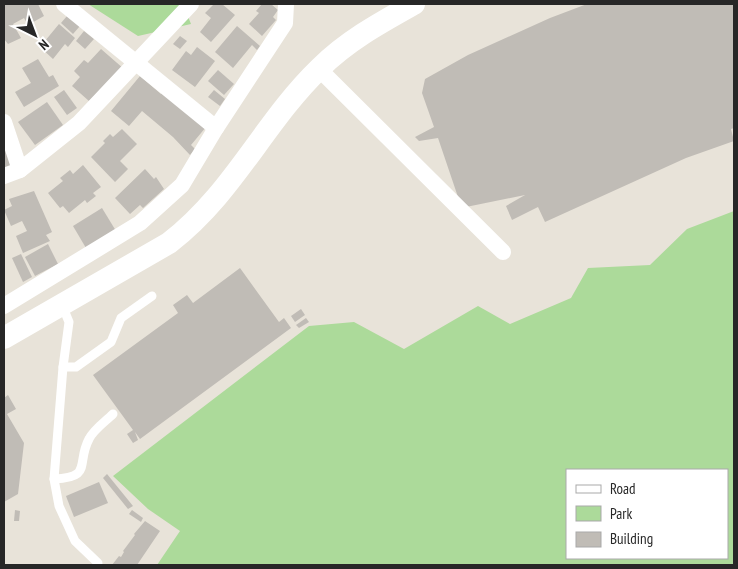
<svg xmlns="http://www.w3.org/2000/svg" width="738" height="569" viewBox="0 0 738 569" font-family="'PT Sans Narrow',sans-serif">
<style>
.green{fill:#acda9a;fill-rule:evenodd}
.building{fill:#c0bcb6}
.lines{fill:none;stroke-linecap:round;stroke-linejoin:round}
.lane{stroke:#fff;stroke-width:9}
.street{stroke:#fff;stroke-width:16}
.secondary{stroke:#fff;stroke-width:22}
</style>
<rect width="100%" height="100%" fill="#e8e3d9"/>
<g class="green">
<polygon points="88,4 183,4 191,24 138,36"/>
<path d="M734,211V565H157L180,531L148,509L113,476L309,326L354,322L404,349L478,306L510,324L571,298L588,268L650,265L687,229ZM567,470H727V558H567Z"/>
</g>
<g class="building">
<polygon points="4,4 38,4 44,16 28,25 24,18 13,24 21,38 8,44 4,39"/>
<polygon points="214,4 222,4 235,15 211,42 200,32 211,18 205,13"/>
<polygon points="262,4 271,4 278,10 273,17 276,20 262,36 249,24 259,13 256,11"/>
<polygon points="587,4 734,4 734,128 731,129 734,141 686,158 545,222 538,207 512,220 506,206 525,195 466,207 458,197 438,138 419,141 415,137 434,127 422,93 425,79 468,55 550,18"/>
<polygon points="67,16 80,26 73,34 61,23"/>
<polygon points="59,24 75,38 68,47 65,44 53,59 40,47"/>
<polygon points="237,26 260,46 257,50 252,45 233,68 215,52"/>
<polygon points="84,31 94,39 85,49 76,41"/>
<polygon points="180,36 187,41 180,49 173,44"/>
<polygon points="197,47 215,61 195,87 172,70 186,51 191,55"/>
<polygon points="101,49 124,69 89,101 72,86 80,77 74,71 84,60 88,63"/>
<polygon points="38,59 49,77 53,75 59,86 24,107 15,92 31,83 22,68"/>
<polygon points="218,70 234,84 224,95 208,81"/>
<polygon points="140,76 161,94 163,91 206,127 191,145 195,149 190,155 173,137 142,111 129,126 111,111"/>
<polygon points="64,90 77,108 67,115 54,97"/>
<polygon points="214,90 225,99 220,106 208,97"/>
<polygon points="47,102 63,125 35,145 18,122"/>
<polygon points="122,129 137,144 120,161 128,169 115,182 91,157 105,143 103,141 110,134 113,137"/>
<polygon points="4,143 11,166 4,168"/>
<polygon points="83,165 101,187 93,193 96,196 87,203 85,200 69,213 63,206 60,208 48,193 63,181 60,178 70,170 73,174"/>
<polygon points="145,169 154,179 156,177 164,189 143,208 140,205 130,214 115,198"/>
<polygon points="34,191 52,232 46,235 50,241 23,253 16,236 27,231 22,221 11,226 4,210 12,206 9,199"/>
<polygon points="102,208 116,231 86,248 73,226"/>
<polygon points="48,244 58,264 35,276 25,257"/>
<polygon points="21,254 32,277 23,282 12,258"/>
<polygon points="240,268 279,322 284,318 291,328 140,439 135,432 138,440 133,443 127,434 133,430 93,375 178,313 173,305 187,295 193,303"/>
<polygon points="301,309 305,315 295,322 291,316"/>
<polygon points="306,318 309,322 299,328 296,325"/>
<polygon points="8,395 16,409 7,414 24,443 18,494 4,502 4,398"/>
<polygon points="107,474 133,506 128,509 103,478"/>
<polygon points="99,482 108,503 74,517 66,496"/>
<polygon points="15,510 20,511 19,521 14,521"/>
<polygon points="132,510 143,518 141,522 129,514"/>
<polygon points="145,521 160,531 137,565 112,565 119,556 121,557 124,552 123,551 135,535 134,534"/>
</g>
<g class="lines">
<g class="lane">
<polyline points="62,305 69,322 63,367 54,479 59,506 75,541 98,563"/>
<polyline points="63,367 76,367 111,342 121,318 152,296"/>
<path d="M54,479C93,478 76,463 89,439C94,429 105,422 113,414"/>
</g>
<g class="street">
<polyline points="64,4 216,128"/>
<polyline points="319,69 503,252"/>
<polyline points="4,122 20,170"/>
<polyline points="4,176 20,170 79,123 191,4"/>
<polyline points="4,306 140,223 182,185 216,128 285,23 286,4"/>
</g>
<path class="secondary" d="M4,338L169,243C234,193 263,123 320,68C347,41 380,23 414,4"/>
</g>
<rect width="738" height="569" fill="none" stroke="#272727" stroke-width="10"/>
<rect x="566" y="469" width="162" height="90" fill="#ffffff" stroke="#a9a9a9"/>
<rect x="576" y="485" width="25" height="8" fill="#ffffff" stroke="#a9a9a9"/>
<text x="610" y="494" font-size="15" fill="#272727">Road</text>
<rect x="576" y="506" width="25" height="15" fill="#acda9a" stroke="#a9a9a9"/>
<text x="610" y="519" font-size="15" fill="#272727">Park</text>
<rect x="576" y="532" width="25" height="15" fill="#c0bcb6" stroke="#a9a9a9"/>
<text x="610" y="544" font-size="15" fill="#272727">Building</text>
<g transform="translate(35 35) rotate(138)" stroke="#ffffff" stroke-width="4" paint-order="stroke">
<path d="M0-4L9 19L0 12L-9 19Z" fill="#272727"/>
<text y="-8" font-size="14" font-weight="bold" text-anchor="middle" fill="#272727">N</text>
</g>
</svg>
